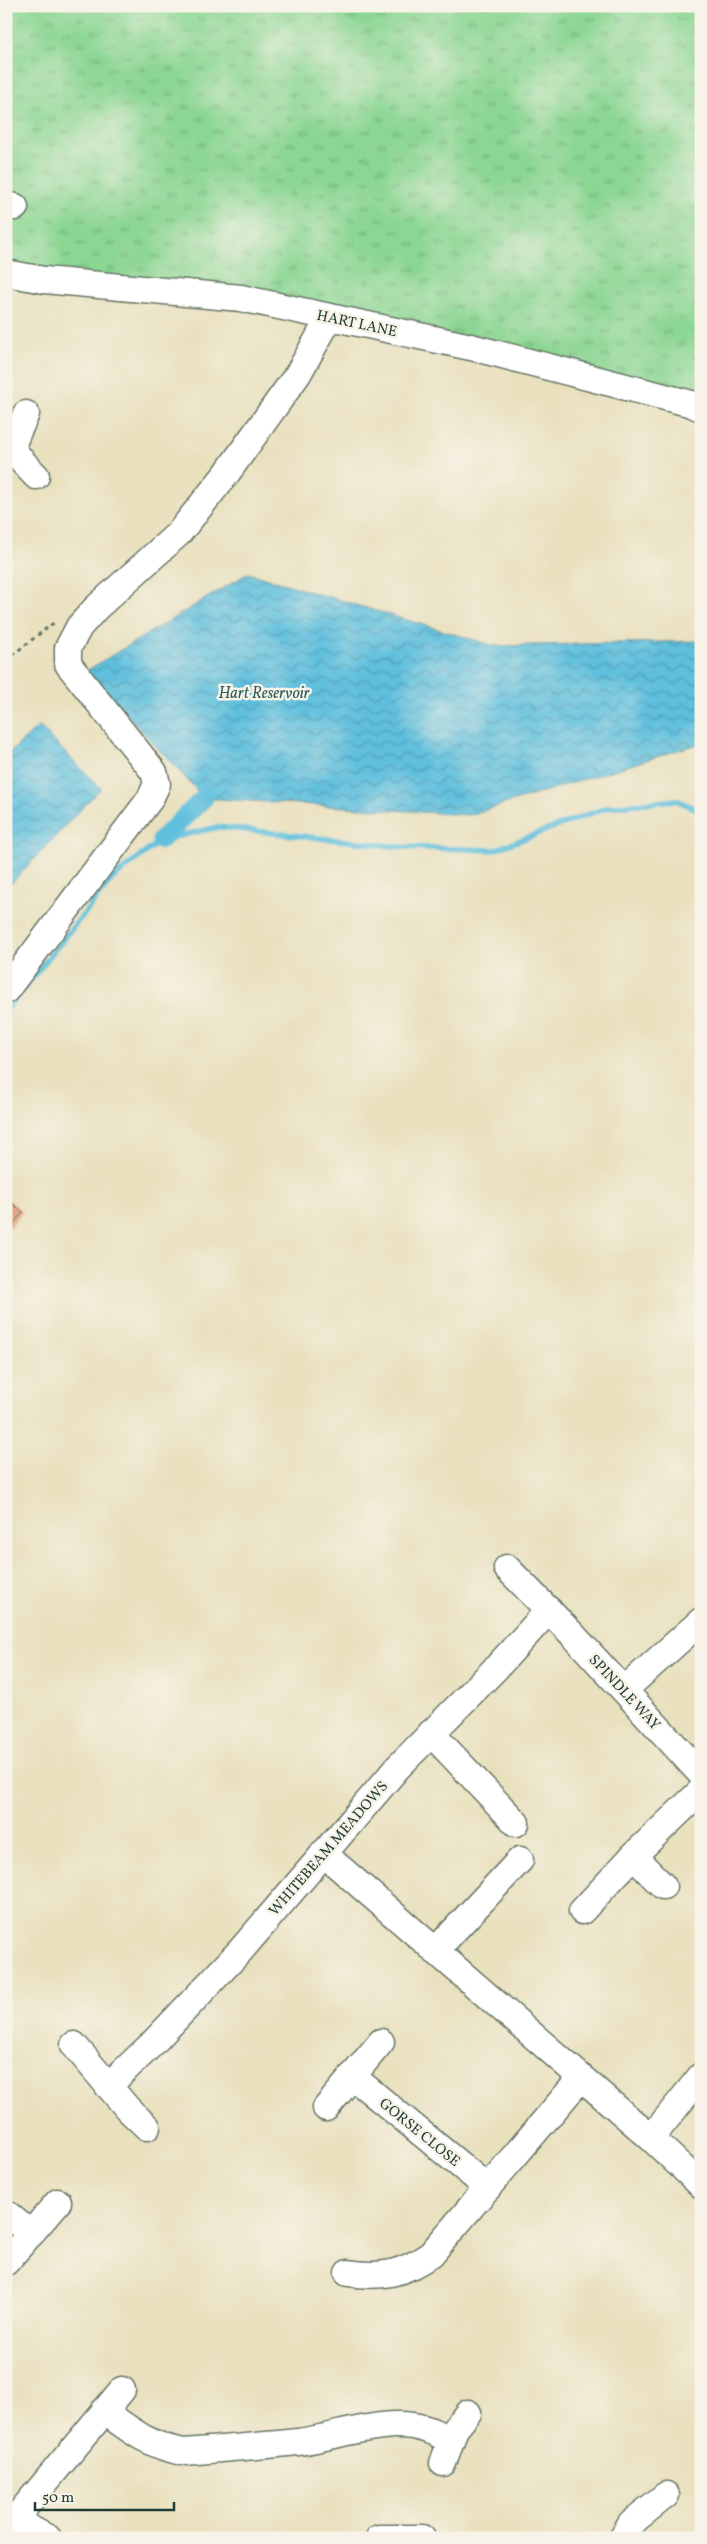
<svg xmlns="http://www.w3.org/2000/svg" width="707" height="2544" viewBox="0 0 707 2544" font-family="Vollkorn,serif">
<style>
.grass{fill:url(#grass-tufts);stroke:#548a63}
.water{fill:url(#water-waves);stroke:#3f7e88}
.lines{fill:none;stroke-linecap:round;stroke-linejoin:round}
.stream{stroke:#5fbfdd;stroke-width:5.5}
.canal{stroke:#5fbfdd;stroke-width:19}
.building{fill:url(#building-hatch)}
.minor-casing{stroke:#667664;stroke-width:29}
.path{stroke:#667664;stroke-width:3;stroke-dasharray:4 4;stroke-linecap:butt}
.minor{stroke:#fff;stroke-width:26}
.labels{text-anchor:middle;stroke-width:5;stroke-linejoin:round;paint-order:stroke}
.street-label{font-size:15px;fill:#1f3d34;stroke:#f7f3e8}
.water-label{font-size:16px;font-style:italic;fill:#2f5e5e;stroke:#f7f3e8}
</style>
<defs>
<pattern id="grass-tufts" width="24" height="20" patternUnits="userSpaceOnUse" patternTransform="scale(1.25)"><rect width="24" height="20" fill="#8ad692"/><path d="M3 7l-1-3M5 7V3M7 7l1-3M15 17l-1-3M17 17v-4M19 17l1-3" fill="none" stroke="#70af78"/></pattern>
<pattern id="water-waves" width="16" height="10" patternUnits="userSpaceOnUse" patternTransform="scale(1.25)"><rect width="16" height="10" fill="#5fbfdd"/><path d="M0 5q4-4 8 0t8 0" fill="none" stroke="#4e9cb4"/></pattern>
<pattern id="building-hatch" width="6" height="6" patternUnits="userSpaceOnUse" patternTransform="scale(1.25)"><rect width="6" height="6" fill="#e4986e"/><path d="M-1 1l2-2M0 6l6-6M5 7l2-2" fill="none" stroke="#b87d5b"/></pattern>
</defs>
<rect width="100%" height="100%" fill="#f7f3e8"/>
<filter id="ink" filterUnits="userSpaceOnUse"><feTurbulence type="fractalNoise" baseFrequency=".02" numOctaves="2"/><feDisplacementMap in="SourceGraphic" scale="10" xChannelSelector="R" yChannelSelector="G"/><feConvolveMatrix kernelMatrix="1 2 1 2 8 2 1 2 1" color-interpolation-filters="sRGB"/></filter>
<filter id="wash" filterUnits="userSpaceOnUse"><feTurbulence type="fractalNoise" baseFrequency=".0096" numOctaves="4" result="noise"/><feDisplacementMap in="SourceGraphic" scale="20" xChannelSelector="R" yChannelSelector="G"/><feGaussianBlur stdDeviation="1.12" result="paint"/><feColorMatrix in="noise" values="0 0 0 0 0 0 0 0 0 0 0 0 0 0 0 0 0 1.4 0 .05"/><feComposite in="paint" operator="in"/></filter>
<g filter="url(#wash)">
<rect width="100%" height="100%" fill="#e9e0bd"/>
<polygon class="grass" points="6,6 701,6 701,408 471,347 6,273"/>
<g class="water">
<polygon points="248,573 495,646 701,641 701,743 469,815 204,798 86,671"/>
<polygon points="39,726 101,788 6,889 6,756"/>
</g>
<g class="lines">
<polyline class="stream" points="6,1010 113,878 161,840 219,827 401,847 494,850 608,807 676,800 701,811"/>
<polyline class="canal" points="161,840 204,798"/>
</g>
<g id="blocks">
<polygon class="building" points="6,1198 23,1212 6,1232"/>
</g>
</g>
<g filter="url(#ink)">
<use href="#blocks" fill-opacity="0" stroke="#667664" stroke-width="1"/>
<g class="lines">
<defs>
<g id="minor">
<polyline points="6,205 15,207"/>
<polyline points="6,273 44,280 241,298 471,347 692,404 701,408"/>
<path d="M26,414C9,452 7,445 36,476"/>
<polyline points="6,990 150,799 157,784 154,772 68,664 68,648 79,627 96,608 179,533 227,473 298,374 330,317"/>
<polyline points="507,1568 573,1635 701,1774"/>
<polyline points="624,1690 701,1621"/>
<polyline points="431,1733 516,1823"/>
<polyline points="323,1853 651,2138 701,2185"/>
<polyline points="633,1856 663,1886"/>
<polyline points="582,1911 633,1856 701,1791"/>
<polyline points="435,1951 520,1860"/>
<polyline points="74,2045 128,2109 147,2127"/>
<polyline points="352,2076 488,2188"/>
<polyline points="108,2086 152,2044 241,1950 398,1767 496,1668 549,1610"/>
<polyline points="326,2108 381,2042"/>
<polyline points="651,2138 701,2076"/>
<polyline points="7,2214 31,2234"/>
<polyline points="6,2262 58,2202"/>
<path d="M348,2273C382,2278 403,2274 431,2254L581,2078"/>
<path d="M104,2411C130,2430 151,2447 184,2452C222,2449 260,2446 298,2442C346,2436 408,2407 450,2442"/>
<polyline points="443,2463 455,2429 468,2413"/>
<polyline points="6,2516 48,2538"/>
<polyline points="14,2520 122,2390"/>
<polyline points="379,2538 422,2538"/>
<polyline points="622,2538 631,2523 666,2495"/>
</g>
</defs>
<use href="#minor" class="minor-casing"/>
<polyline class="path" points="6,660 56,621"/>
<use href="#minor" class="minor"/>
</g>
</g>
<g class="labels">
<g class="street-label">
<text transform="translate(357 323) rotate(12)" y="5">HART LANE</text>
<text transform="translate(625 1692) rotate(47)" y="5">SPINDLE WAY</text>
<text transform="translate(328 1848) rotate(-49)" y="5">WHITEBEAM MEADOWS</text>
<text transform="translate(420 2132) rotate(39)" y="5">GORSE CLOSE</text>
</g>
<g class="water-label">
<text x="264" y="698">Hart Reservoir</text>
</g>
</g>
<rect width="707" height="2544" fill="none" stroke="#f7f3e8" stroke-width="25"/>
<path d="M35 2502v8h139v-8" fill="none" stroke="#1f3d34" stroke-width="2.5"/>
<text x="42" y="2502" font-size="15" fill="#1f3d34" stroke="#f7f3e8" stroke-width="4" paint-order="stroke">50 m</text>
</svg>
